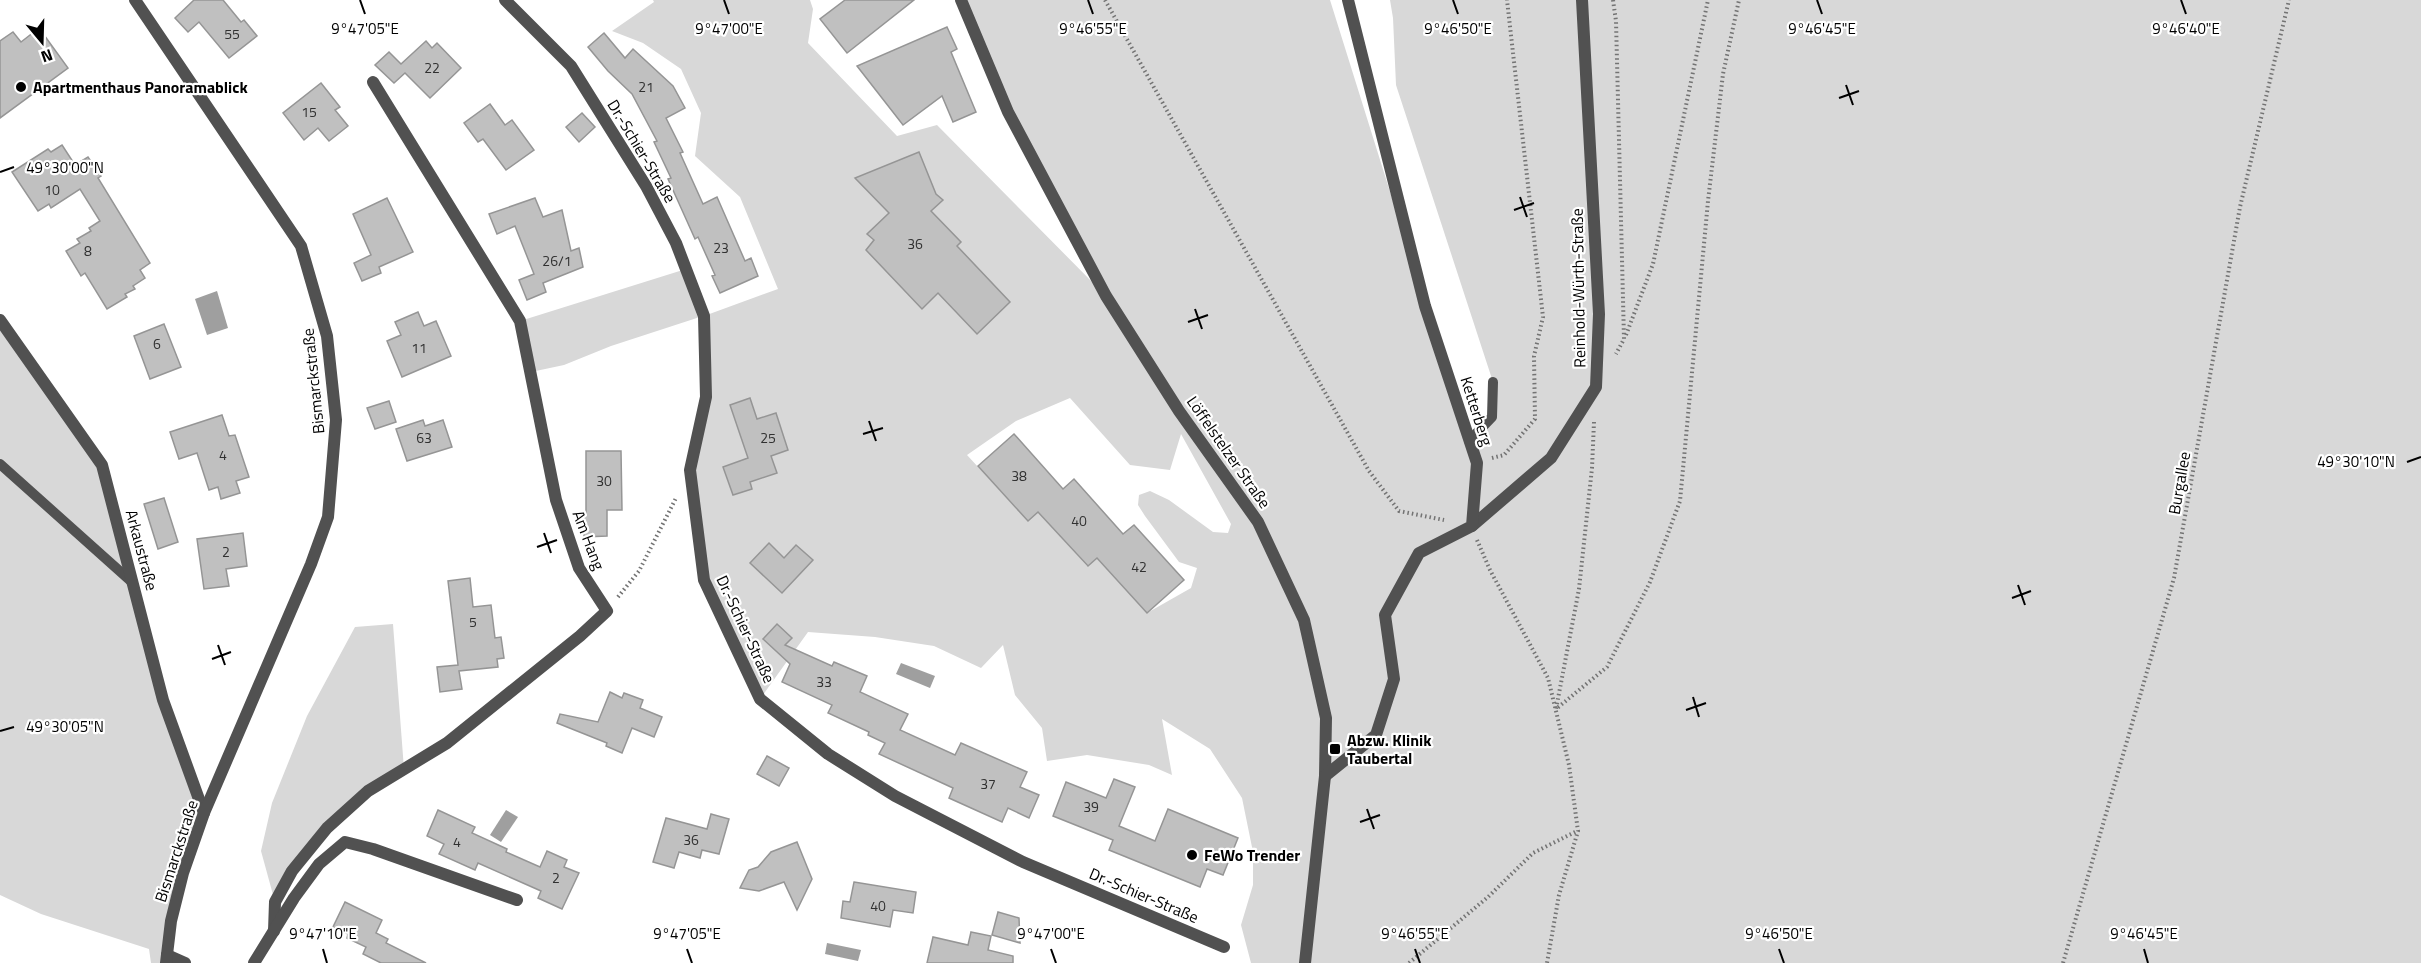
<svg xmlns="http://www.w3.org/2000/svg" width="2421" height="963" viewBox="0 0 2421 963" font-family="'Titillium Web',sans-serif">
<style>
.green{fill:#d8d8d8;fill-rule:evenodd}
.water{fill:#9f9f9f}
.building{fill:#c0c0c0;stroke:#959595;stroke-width:1.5}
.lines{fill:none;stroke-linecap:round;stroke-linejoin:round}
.path{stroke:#737373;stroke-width:4;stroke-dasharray:1.5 3;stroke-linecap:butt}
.service{stroke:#515151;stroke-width:10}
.minor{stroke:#515151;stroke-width:12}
.tertiary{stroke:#515151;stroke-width:12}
.ticks{fill:none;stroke:#000;stroke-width:2}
.poi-dot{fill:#000;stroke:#fff;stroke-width:2}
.labels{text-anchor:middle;stroke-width:4.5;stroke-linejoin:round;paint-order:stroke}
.number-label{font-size:14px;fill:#303030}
.poi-label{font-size:16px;font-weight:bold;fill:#000;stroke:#fff;text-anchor:start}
.street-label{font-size:16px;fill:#000;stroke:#fff}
.ticks-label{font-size:15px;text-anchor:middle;fill:#000;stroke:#fff;stroke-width:4.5;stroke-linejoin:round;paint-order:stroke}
</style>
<rect width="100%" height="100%" fill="#fff"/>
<g class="green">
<path d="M653,0H810L813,9L808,43L897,136L937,125L1104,294L1008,112L961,0H1330L1468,441L1492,417L1493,382L1396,85L1393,18L1390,0H2421V963H1251L1241,925L1253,885V852L1242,798L1210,749L1162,719L1172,775L1149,765L1087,755L1047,761L1042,728L1015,695L1003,645L981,668L934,646L875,637L808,632L760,699L704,580L690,470L706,397L703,316L611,346L564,365L531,372L520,321L686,269L704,316L778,289L740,197L695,156L701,113L681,69L643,43L612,31L654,2ZM1070,398L1130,465L1170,470L1181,434L1231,524L1228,533L1213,532L1169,500L1150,491L1139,495L1138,505L1145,516L1179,562L1197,568L1191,588L1147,613L1097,558L1087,566L1038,512L1027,520L967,455L1016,421Z"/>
<polygon points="0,320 102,465 163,700 204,813 167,955 185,963 151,963 149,949 41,914 0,895"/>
<polygon points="393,624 404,769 327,828 275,902 261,851 272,803 307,716 355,627"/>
</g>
<g class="water">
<polygon points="217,291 228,328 207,335 195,299"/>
<polygon points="901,663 935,676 930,688 896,674"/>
<polygon points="506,810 518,817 501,842 490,835"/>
<polygon points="827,943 861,950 858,961 825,954"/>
</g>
<g class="building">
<polygon points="194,0 223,0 241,22 244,20 257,36 229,58 199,22 188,32 175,18"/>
<polygon points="845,0 914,0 847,53 820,19"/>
<polygon points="947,27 957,49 951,52 976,112 953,122 942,96 903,125 857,66"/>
<polygon points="39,28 68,68 0,118 0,41 13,32 21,42"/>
<polygon points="604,33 625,58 633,49 673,86 685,108 666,118 683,152 680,153 703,204 717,197 745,261 751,258 758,276 720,293 712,276 715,275 698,237 695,239 668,179 671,178 654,142 657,141 632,94 608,71 588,47"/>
<polygon points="426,41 432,48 437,43 461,68 430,98 405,73 394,83 375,65 389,52 401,64"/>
<polygon points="321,83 340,107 335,110 348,126 329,141 318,128 304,140 283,113"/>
<polygon points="490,104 505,125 512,120 534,150 506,170 483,139 478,142 464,123"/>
<polygon points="582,113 595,127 579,142 566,127"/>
<polygon points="62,145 75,165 88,157 101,176 98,178 150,263 140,270 145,278 133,286 135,289 125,294 127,297 107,309 85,273 81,276 66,251 80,243 77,239 91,231 89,228 100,221 80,189 51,208 49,204 38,211 12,172 48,149 51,152"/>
<polygon points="919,152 936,194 943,200 931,211 961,242 957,246 1010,302 977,334 938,293 922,309 866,250 874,240 867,234 889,213 855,178"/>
<polygon points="387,198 413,252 379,267 381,273 362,281 354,263 371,255 353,214"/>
<polygon points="535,198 543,217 562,210 571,251 579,248 583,267 543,283 546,292 527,300 519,280 534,274 515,226 497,234 489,214"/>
<polygon points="418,312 424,326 436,321 451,356 402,377 387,341 401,335 395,322"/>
<polygon points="164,324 181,367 150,379 134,336"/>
<polygon points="750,398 757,419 776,413 788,450 771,456 777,473 750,482 752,489 733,495 723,467 748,458 730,405"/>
<polygon points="389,401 396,422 375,429 367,408"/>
<polygon points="222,415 229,436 235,435 249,477 236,481 240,493 221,499 218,487 209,490 197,453 179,459 170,432"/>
<polygon points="423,420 425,426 443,420 452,447 407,461 396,429"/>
<polygon points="1014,434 1063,489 1074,479 1123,534 1134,525 1184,580 1147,613 1097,558 1088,566 1038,512 1028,521 978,466"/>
<polygon points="586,451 621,451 622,510 607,510 607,536 584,537 584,513 586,513"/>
<polygon points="164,498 178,542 158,549 144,504"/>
<polygon points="243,533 247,566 226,569 229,586 204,589 197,539"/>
<polygon points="769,543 784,558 796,545 813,560 782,593 750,563"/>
<polygon points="470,578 473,607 491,605 495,638 501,637 504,658 497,659 498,667 459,671 462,689 440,692 437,667 458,665 448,581"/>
<polygon points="777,624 792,638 785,645 832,666 834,662 867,676 860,692 908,714 900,730 955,755 961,743 1027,772 1020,787 1039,795 1029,818 1008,808 1002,822 949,798 953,788 879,754 885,743 868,735 869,732 828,713 832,705 782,682 790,664 763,639"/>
<polygon points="610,692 622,698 624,693 643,700 640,708 662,717 654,737 632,728 622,753 606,746 607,743 557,723 560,714 598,722"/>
<polygon points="767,756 789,768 779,786 757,774"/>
<polygon points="1114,779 1135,787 1119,826 1155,841 1168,809 1238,838 1223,875 1207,869 1200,887 1109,850 1113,840 1053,816 1066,782 1106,798"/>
<polygon points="438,810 475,827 472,833 507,849 506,852 540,867 547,851 567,860 564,867 579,873 562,909 538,898 541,891 478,863 475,870 439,854 444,844 427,836"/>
<polygon points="711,814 729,819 719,854 702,850 700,858 679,852 674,868 653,862 666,818 707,829"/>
<polygon points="797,842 812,879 797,910 784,882 759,891 740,888 749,870 758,867 771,852"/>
<polygon points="854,882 916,892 913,913 893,910 890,927 841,918 843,901 850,902"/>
<polygon points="345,902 382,920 376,933 388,939 386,943 426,963 381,963 363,954 366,947 347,938 348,934 333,927"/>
<polygon points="998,912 1019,918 1020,943 992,935"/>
<polygon points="971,932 991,936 988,950 1013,956 1013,963 927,963 933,937 968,945"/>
</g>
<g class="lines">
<g class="path">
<polyline points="1105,0 1369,471 1399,511 1444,520"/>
<polyline points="1613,0 1616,21 1624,339 1616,354"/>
<polyline points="1626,335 1653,264 1708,0"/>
<polyline points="1594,422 1592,468 1579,589 1556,709 1607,667 1650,582 1680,501 1708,201 1723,74 1739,0"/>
<polyline points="1492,458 1504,455 1535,419 1534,356 1543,317 1507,0"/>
<polyline points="1477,540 1490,570 1548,678 1569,765 1578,831 1559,895 1547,963"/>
<polyline points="618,597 639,571 676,498"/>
<polyline points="1409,963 1488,897 1533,853 1577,831"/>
<polyline points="2063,963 2174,578 2240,207 2289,0"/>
</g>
<g class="service">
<polyline points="1469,441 1492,417 1493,382"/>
<polyline points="0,464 133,583"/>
</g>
<g class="minor">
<polyline points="505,0 571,66 646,186 676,243 704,316 706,397 690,470 704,580 760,699 828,754 895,796 1023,862 1224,947"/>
<polyline points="961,0 1008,112 1106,296 1179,411 1258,522 1304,620 1326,718 1325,776 1305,963"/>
<polyline points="0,320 102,465 163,700 204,813"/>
<polyline points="1472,526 1551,458 1596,387 1599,314 1582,0"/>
<polyline points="1325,776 1376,735 1394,679 1385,615 1419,553 1472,526 1477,463 1425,306 1348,0"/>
<polyline points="274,931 275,902 292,871 327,828 368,791 447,743 580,636 607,611 579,568 556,500 520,321 373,82"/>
<polyline points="167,955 185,963"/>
<polyline points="254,963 294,898 319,864 345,842 373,849 517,900"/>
</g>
<polyline class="tertiary" points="135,0 301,246 327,336 336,420 328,517 311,564 204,813 183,873 171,921 166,963"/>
</g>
<path class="ticks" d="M360,0L365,14M724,0L729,14M1088,0L1093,14M1453,0L1458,14M1817,0L1822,14M2181,0L2186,14M1846,85L1853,105M1839,98L1859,91M0,172L14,167M1520,197L1527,217M1514,210L1534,203M1195,309L1202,329M1188,322L1208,315M869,421L876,441M863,434L883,428M2407,462L2421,457M544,533L551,553M537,547L557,540M2018,585L2025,605M2012,598L2031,591M218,645L225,665M212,659L231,652M1693,697L1699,717M1686,710L1706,703M0,731L14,727M1367,809L1374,829M1360,822L1380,815M323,949L327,963M687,949L692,963M1051,949L1056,963M1415,949L1420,963M1779,949L1784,963M2144,949L2148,963"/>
<g class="poi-dot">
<circle cx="21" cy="87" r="6"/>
<rect x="1329" y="743" width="12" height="12" rx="3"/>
<circle cx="1192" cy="855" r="6"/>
</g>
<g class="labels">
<g class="number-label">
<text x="232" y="39">55</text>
<text x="432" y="73">22</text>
<text x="646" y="92">21</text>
<text x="309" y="117">15</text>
<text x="52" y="195">10</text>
<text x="915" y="249">36</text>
<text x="721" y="253">23</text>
<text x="88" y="256">8</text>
<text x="557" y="266">26/1</text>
<text x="157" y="349">6</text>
<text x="419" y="353">11</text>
<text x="424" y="443">63</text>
<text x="768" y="443">25</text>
<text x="223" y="460">4</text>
<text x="1019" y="481">38</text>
<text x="604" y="486">30</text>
<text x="1079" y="526">40</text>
<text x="226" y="557">2</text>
<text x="1139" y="572">42</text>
<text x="473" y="627">5</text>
<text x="824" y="687">33</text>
<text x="988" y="789">37</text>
<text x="1091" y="812">39</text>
<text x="691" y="845">36</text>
<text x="457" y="847">4</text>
<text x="556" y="883">2</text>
<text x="878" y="911">40</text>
</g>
<g class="poi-label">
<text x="33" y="93">Apartmenthaus Panoramablick</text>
<text x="1347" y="746">Abzw. Klinik<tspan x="1347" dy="18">Taubertal</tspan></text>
<text x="1204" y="861">FeWo Trender</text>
</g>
<g class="street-label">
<text transform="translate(642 151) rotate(59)" y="6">Dr.-Schier-Straße</text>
<text transform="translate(1578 288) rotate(-91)" y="6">Reinhold-Würth-Straße</text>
<text transform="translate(313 381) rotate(-96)" y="6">Bismarckstraße</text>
<text transform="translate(1477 411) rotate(72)" y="6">Ketterberg</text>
<text transform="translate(1229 452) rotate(55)" y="6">Löffelstelzer Straße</text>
<text transform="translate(2179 483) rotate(-80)" y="6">Burgallee</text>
<text transform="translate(589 540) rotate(69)" y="6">Am Hang</text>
<text transform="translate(142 550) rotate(75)" y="6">Arkaustraße</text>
<text transform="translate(746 629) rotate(65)" y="6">Dr.-Schier-Straße</text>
<text transform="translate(176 851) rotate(-72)" y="6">Bismarckstraße</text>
<text transform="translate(1144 895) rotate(23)" y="6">Dr.-Schier-Straße</text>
</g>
</g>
<g class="ticks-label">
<text x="2186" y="34">9°46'40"E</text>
<text x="365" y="34">9°47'05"E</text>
<text x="729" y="34">9°47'00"E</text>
<text x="1093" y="34">9°46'55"E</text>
<text x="1458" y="34">9°46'50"E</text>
<text x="1822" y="34">9°46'45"E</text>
<text x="65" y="173">49°30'00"N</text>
<text x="2356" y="467">49°30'10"N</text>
<text x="65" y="732">49°30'05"N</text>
<text x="323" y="939">9°47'10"E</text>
<text x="687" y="939">9°47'05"E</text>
<text x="1051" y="939">9°47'00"E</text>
<text x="1415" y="939">9°46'55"E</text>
<text x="1779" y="939">9°46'50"E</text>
<text x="2144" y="939">9°46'45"E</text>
</g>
<g transform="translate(42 42) rotate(161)" stroke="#ffffff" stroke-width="4.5" paint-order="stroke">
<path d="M0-4.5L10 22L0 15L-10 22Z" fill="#000000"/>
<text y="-9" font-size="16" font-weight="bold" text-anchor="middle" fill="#000000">N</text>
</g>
</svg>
